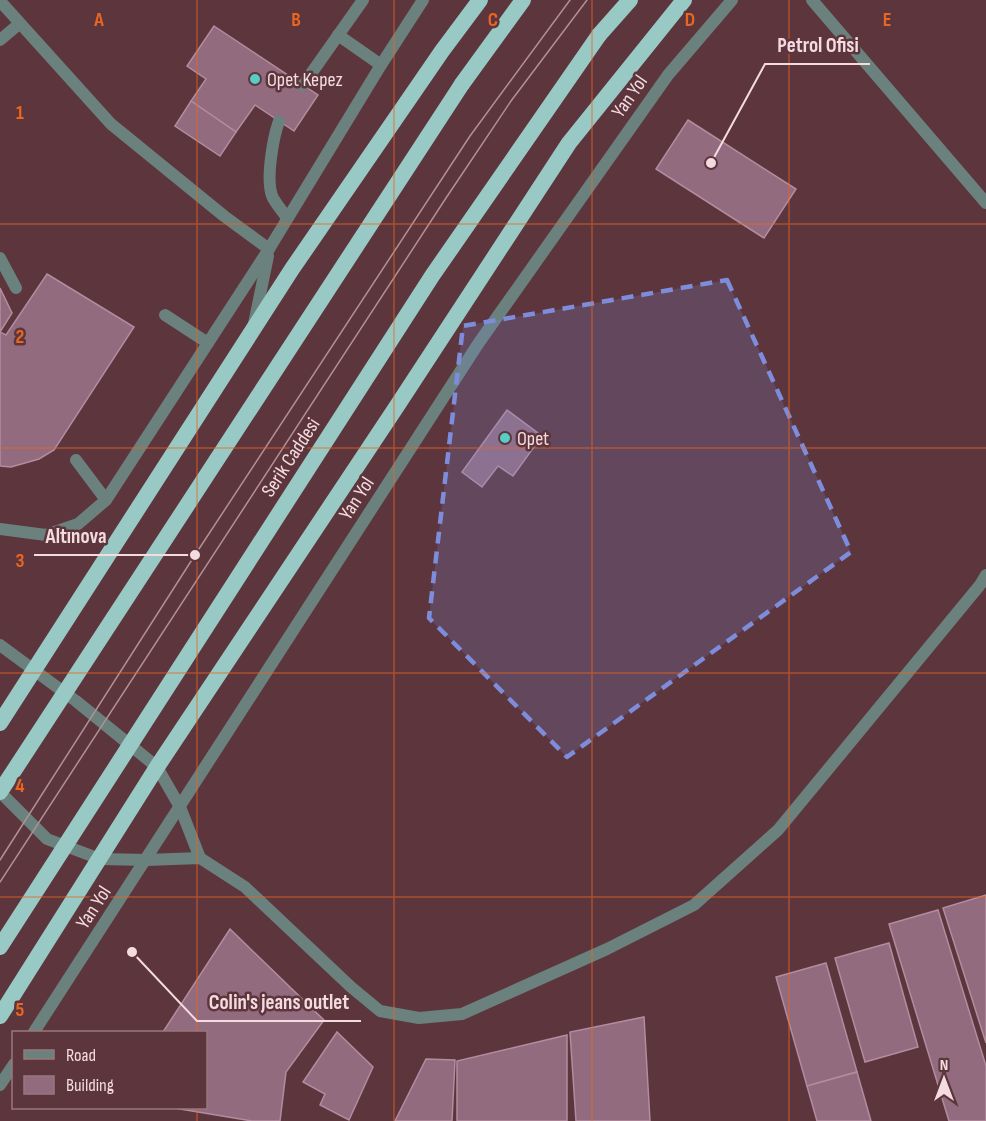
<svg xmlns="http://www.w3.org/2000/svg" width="986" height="1121" viewBox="0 0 986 1121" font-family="'Sofia Sans Condensed',sans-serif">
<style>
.building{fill:#926b7e;stroke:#b48b9f;stroke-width:1.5}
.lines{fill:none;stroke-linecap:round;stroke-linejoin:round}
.service{stroke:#6b817e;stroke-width:12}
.minor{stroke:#6b817e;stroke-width:12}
.tertiary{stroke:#6b817e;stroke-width:12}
.trunk{stroke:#98c9c4;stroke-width:16}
.tram{stroke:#b09196;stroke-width:1.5}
.trunk-bridge{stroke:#98c9c4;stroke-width:16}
.marked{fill:#7e8ddb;fill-opacity:0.2;stroke:#7e8ddb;stroke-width:4.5;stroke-dasharray:12 8;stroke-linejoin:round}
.grid{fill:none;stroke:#e96621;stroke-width:1.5;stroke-opacity:0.55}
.poi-dot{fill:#56cec4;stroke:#5d363d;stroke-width:2}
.labels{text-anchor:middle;stroke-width:5;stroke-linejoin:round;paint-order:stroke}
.poi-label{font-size:20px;fill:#f4dbdf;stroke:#5d363d;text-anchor:start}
.street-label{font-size:20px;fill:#f4dbdf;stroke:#5d363d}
.grid-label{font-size:20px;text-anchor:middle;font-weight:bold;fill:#e96621;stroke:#5d363d;stroke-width:5;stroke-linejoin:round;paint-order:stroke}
.leader{fill:none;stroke:#f4dbdf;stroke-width:2}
.callout-dot{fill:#f4dbdf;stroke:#5d363d;stroke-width:2}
.callout-label{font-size:21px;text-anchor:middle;font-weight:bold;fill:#f4dbdf;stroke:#5d363d;stroke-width:5;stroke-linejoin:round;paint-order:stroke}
</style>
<rect width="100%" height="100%" fill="#5d363d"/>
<g class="building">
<polygon points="214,26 318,95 294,131 255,105 236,132 191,101 206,79 187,66"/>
<polygon points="191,101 236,132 220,156 175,126"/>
<polygon points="688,120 796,189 764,238 656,169"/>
<polygon points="47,274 134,327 54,450 39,459 11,467 0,466 0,332 6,335"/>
<polygon points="0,288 12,313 0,332"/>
<polygon points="507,410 542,436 513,476 498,466 482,487 462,472"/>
<polygon points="986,895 986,1043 943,908"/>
<polygon points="938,910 986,1066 986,1121 949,1121 889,924"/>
<polygon points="230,929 324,1020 286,1072 280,1121 252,1121 174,1108 206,1108 206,1032 163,1032"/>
<polygon points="889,943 918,1047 865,1062 835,958"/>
<polygon points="826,963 857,1072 807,1086 776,977"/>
<polygon points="644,1017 650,1121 576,1121 570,1032"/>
<polygon points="337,1032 373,1067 349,1120 320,1105 325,1094 303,1082"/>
<polygon points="567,1035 567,1121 457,1121 457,1061"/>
<polygon points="426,1059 455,1060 452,1121 395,1121"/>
<polygon points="857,1072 871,1121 817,1121 807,1086"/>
</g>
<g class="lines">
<g class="service">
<polyline points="338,35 381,65"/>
<polyline points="0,40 19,24"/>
<polyline points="303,85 363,0"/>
<path d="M279,121C273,138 265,182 273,198C277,205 283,212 287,218"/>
<polyline points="0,258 16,288"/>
<polyline points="165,315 208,343"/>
<polyline points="76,460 106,500"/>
</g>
<g class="minor">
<polyline points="812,0 986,203"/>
<polyline points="0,1 111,124 224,216 269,249"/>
<polyline points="180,807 200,858"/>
<polyline points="147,860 200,858 245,887 351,987 380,1011 419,1018 462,1014 607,949 694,905 778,830 980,585 986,575"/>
</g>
<g class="tertiary">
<polyline points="254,324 268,256"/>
<polyline points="0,529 46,535 78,524 106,500 269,249 381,65 423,0"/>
<polyline points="0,645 76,701 157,767 180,807"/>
<polyline points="0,792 47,839 100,859 147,860"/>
<polyline points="34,1032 478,344 668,75 732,0"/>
<polyline points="0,1085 14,1064"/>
</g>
<g class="trunk">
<polyline points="599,35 630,0"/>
<polyline points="462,84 523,0"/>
<polyline points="0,723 292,269 442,51 480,0"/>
<polyline points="0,1016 157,767 397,406 569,143 684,0"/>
</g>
<g class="tram">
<polyline points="0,860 195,555 470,136 570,0"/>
<polyline points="0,882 446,198 511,101 587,0"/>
</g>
<g class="trunk-bridge">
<polyline points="0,792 462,84"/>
<polyline points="0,947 432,276 599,35"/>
</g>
</g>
<path class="marked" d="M727,280L851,552L567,757L429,618L463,326Z"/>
<path class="grid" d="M197,0V1032M394,0V1121M592,0V1121M789,0V1121M0,224H986M0,448H986M0,673H986M0,897H986M197,1108V1121"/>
<g class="poi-dot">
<circle cx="255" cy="79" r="6"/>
<circle cx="505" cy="438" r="6"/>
</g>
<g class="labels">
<g class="poi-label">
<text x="267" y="86">Opet Kepez</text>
<text x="517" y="445">Opet</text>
</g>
<g class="street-label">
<text transform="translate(629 96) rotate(-55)" y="7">Yan Yol</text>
<text transform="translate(290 457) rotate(-57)" y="7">Serik Caddesi</text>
<text transform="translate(356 498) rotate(-57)" y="7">Yan Yol</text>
<text transform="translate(93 907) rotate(-57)" y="7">Yan Yol</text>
</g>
</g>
<g class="grid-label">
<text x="99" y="26">A</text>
<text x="296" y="26">B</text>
<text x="493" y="26">C</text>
<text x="690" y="26">D</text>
<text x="887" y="26">E</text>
<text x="20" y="119">1</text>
<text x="20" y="343">2</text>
<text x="20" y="567">3</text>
<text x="20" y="792">4</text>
<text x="20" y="1016">5</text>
</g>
<path class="leader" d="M711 163L765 64H870M195 555L119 555H34M132 952L197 1021H361"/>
<g class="callout-dot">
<circle cx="711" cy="163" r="6"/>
<circle cx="195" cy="555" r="6"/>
<circle cx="132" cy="952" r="6"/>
</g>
<g class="callout-label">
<text x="818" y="52">Petrol Ofisi</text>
<text x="76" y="543">Altınova</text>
<text x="279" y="1009">Colin's jeans outlet</text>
</g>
<rect x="12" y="1031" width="195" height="78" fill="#5d363d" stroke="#99787e" stroke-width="1.5"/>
<rect x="24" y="1050" width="30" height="9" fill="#6b817e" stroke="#99787e" stroke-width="1.5"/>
<text x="66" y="1061" font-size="18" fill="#f4dbdf">Road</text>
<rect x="24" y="1076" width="30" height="18" fill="#926b7e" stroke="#99787e" stroke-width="1.5"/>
<text x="66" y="1091" font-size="18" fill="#f4dbdf">Building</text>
<g transform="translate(944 1079)" stroke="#5d363d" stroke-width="4.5" paint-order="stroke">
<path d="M0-4.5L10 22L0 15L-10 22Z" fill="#f4dbdf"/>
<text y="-9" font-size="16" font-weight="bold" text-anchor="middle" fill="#f4dbdf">N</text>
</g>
</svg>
